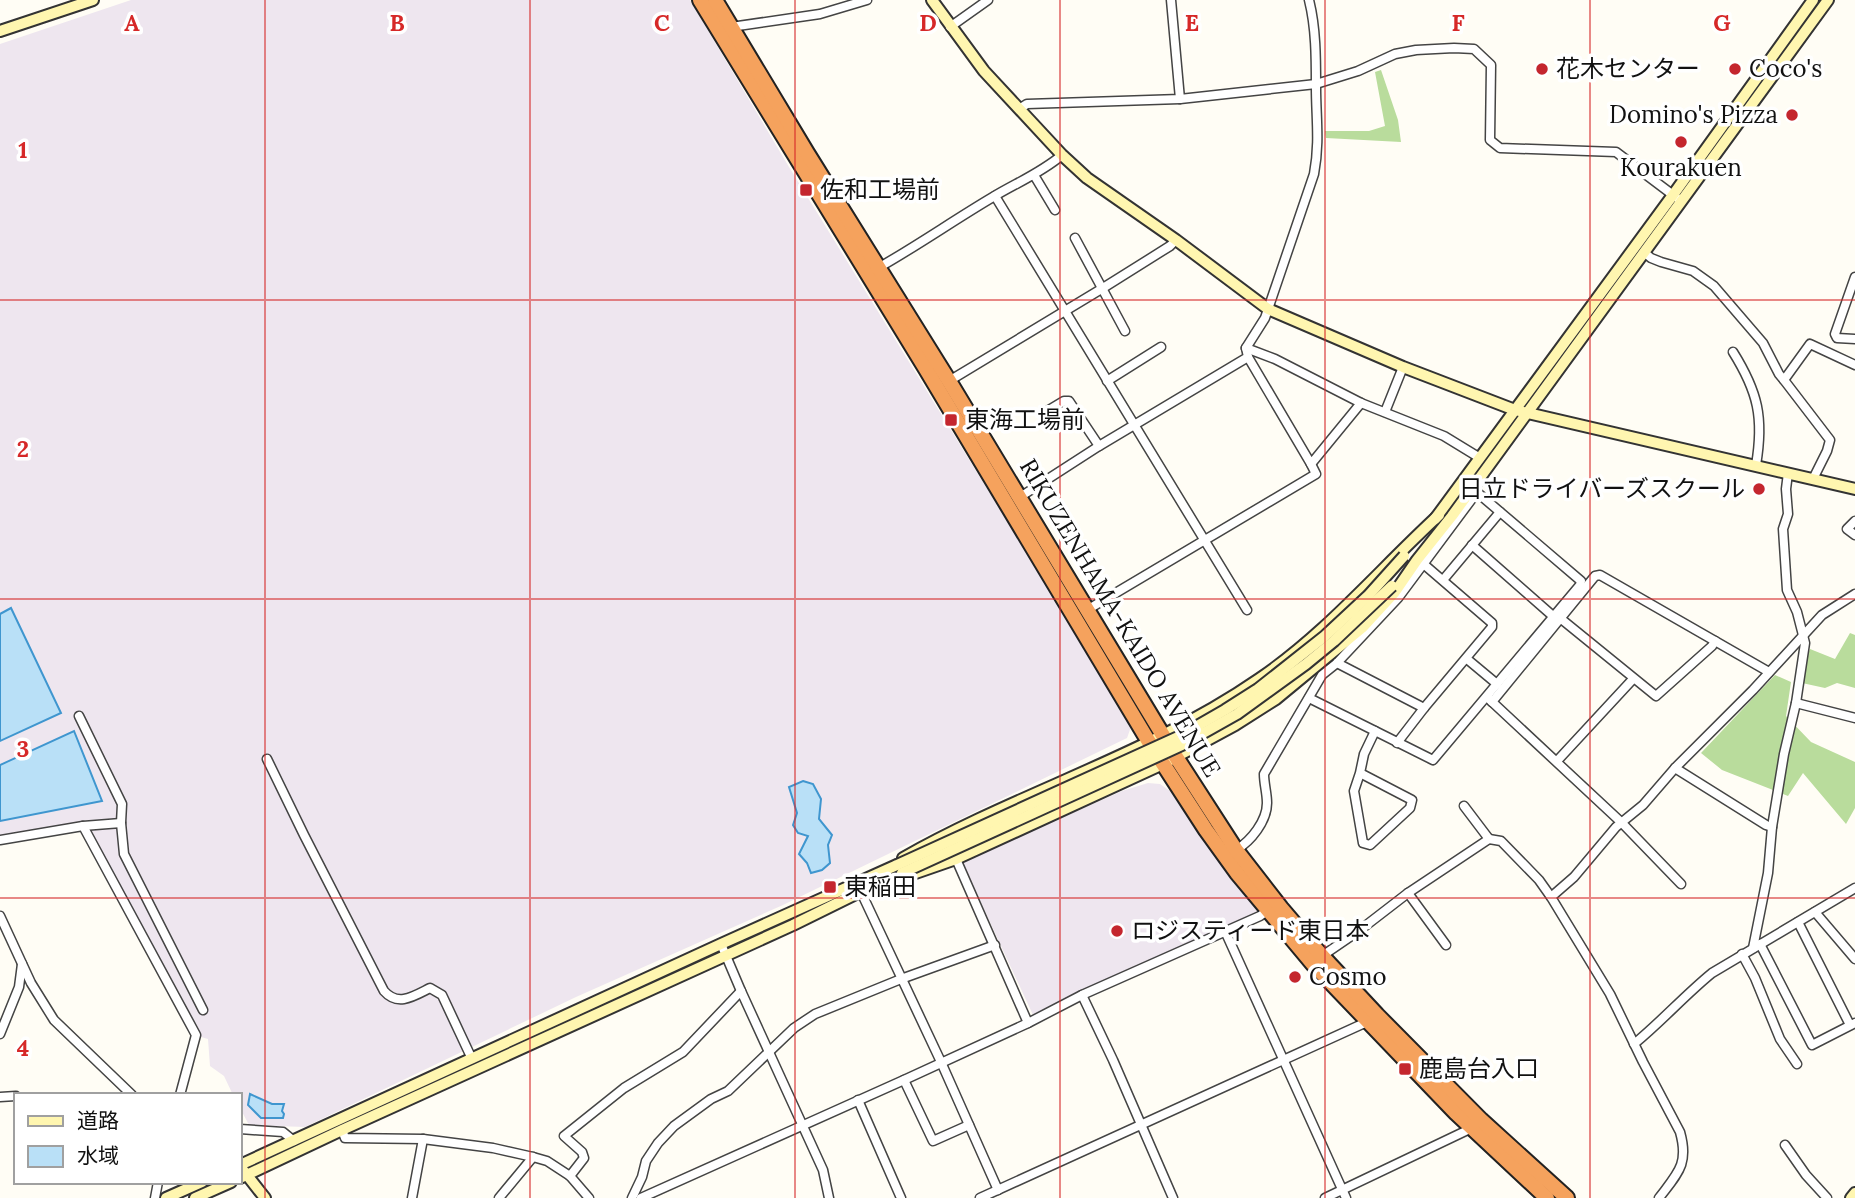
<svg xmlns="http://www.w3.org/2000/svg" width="1855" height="1198" viewBox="0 0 1855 1198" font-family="Lora,'Noto Sans JP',serif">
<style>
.industrial{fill:#eee6ef}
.forest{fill:#b9dc9c}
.water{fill:#b9e0f7;stroke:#3f96cf;stroke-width:2}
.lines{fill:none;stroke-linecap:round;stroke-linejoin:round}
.street-casing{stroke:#444;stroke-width:11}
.secondary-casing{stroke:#333;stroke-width:14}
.highway-casing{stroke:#222;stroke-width:18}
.street{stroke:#fff;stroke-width:8}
.secondary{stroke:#fff6b0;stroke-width:10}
.highway{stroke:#f5a25d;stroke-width:14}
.secondary-bridge-casing{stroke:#333;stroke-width:14;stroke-linecap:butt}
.secondary-bridge{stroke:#fff6b0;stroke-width:10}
.grid{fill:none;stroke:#d62828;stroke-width:2;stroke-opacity:0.55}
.poi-dot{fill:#c4262e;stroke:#fff;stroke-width:2.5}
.labels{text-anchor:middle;stroke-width:7;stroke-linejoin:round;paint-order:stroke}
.poi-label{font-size:24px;fill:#111;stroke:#fff;text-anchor:start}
.street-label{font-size:24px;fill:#111;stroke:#fff}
.grid-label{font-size:23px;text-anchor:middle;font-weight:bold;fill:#d62828;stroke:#fff;stroke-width:7;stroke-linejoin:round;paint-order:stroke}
</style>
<rect width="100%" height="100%" fill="#fffdf5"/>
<g class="industrial">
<polygon points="131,0 690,0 789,167 1132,724 1127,738 783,905 576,997 305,1127 249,1125 240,1108 240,1095 233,1095 224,1076 210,1066 208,1039 201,1037 87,823 0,836 0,44"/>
<polygon points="1148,783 1160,784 1170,791 1202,838 1260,912 1033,1015 962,862 1122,791"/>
</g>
<g class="forest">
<polygon points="1381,70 1398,120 1401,142 1326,138 1325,131 1369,131 1385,126 1375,72"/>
<polygon points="1850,633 1855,635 1855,688 1837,683 1825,688 1802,683 1806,659 1810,649 1835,659"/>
<polygon points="1775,675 1791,682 1786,716 1811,742 1855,762 1855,808 1846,824 1803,773 1788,796 1722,770 1701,753"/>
</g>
<g class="water">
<polygon points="11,608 61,713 0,741 0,614"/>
<polygon points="74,731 102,801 0,821 0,765"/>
<polygon points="803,781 813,784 821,799 819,819 832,835 828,845 830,863 822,870 811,873 807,863 799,854 808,836 798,833 793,825 797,813 789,787"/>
<polygon points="250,1094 272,1104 284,1104 282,1111 284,1114 283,1118 261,1118 248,1105"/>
</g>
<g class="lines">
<defs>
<g id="street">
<polyline points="1171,0 1180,99"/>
<polyline points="731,27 820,14 867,0"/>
<polyline points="950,27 988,0"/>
<polyline points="1019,109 1027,104 1180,99 1316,84 1358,71 1395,54 1416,50 1454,48 1474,49 1491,65 1490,140 1500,148 1616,152 1677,198"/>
<polyline points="1034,175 1055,210"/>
<polyline points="995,196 1247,610"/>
<polyline points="1075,238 1125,331"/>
<polyline points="1645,253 1651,258 1661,262 1693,271 1714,286 1763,343 1779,374 1784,380"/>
<path d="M878,268C917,246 954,220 993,197C1016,183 1041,173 1062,155"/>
<polyline points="1855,277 1835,334 1837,338 1855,339"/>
<polyline points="1246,348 1275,359 1361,403 1444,436 1480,458"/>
<path d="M1733,352C1758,392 1764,418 1756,465"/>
<polyline points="1248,357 1311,464 1361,403"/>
<polyline points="949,381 1103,288 1170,246 1176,240"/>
<polyline points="1107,381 1161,347"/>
<polyline points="1385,412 1403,367"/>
<polyline points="1044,413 1064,401 1069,401 1099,446"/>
<polyline points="1813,479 1827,451 1830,440 1784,380 1810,344 1855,365"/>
<path d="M1020,497L1099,446L1248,357L1246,348L1265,318L1314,174C1320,142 1316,118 1316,87C1316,58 1316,28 1309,0"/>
<polyline points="1855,521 1847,529 1855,535"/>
<polyline points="1472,545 1554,617"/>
<polyline points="1443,580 1500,512"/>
<polyline points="1087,610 1316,474 1311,464"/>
<polyline points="1560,618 1656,696 1712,646 1715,641"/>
<polyline points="1467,659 1497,684"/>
<polyline points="1337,663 1424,708 1492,627 1492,623 1420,561"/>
<polyline points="1309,698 1433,760 1580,585 1581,581 1472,488"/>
<polyline points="1489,699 1622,823 1681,884"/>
<polyline points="1492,702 1595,576 1600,575 1769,672"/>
<polyline points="1796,703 1855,718"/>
<polyline points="79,716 122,804 121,823 124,854 203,1010"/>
<polyline points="1397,743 1424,708"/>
<path d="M267,759L304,835L384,991C398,1007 414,996 430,988L442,995L472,1059"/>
<polyline points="1557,761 1633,679"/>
<polyline points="1675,768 1766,825 1772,827"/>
<polyline points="1360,773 1354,791 1363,843 1370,845 1410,808 1412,800 1360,773 1364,754 1375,731"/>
<polyline points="1464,806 1489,839"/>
<polyline points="83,826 121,823"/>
<polyline points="0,840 83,826 196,1035 180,1095"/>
<path d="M1236,850C1251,841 1267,821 1267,803C1267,793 1264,784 1264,774L1322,675L1337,663L1398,598L1477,492"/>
<polyline points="956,859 1028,1023"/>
<polyline points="861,892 941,1062 998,1190"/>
<polyline points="1408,893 1446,945"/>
<polyline points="1551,897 1574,877 1616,827 1643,805 1675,768 1753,690 1822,615 1855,594"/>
<polyline points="1815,912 1855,959"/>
<polyline points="0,916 31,983 54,1020 132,1095"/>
<polyline points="1798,922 1850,1025"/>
<polyline points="1225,931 1346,1198"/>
<polyline points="721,944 741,991 823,1170 829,1198"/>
<polyline points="1760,944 1812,1045 1855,1023"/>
<polyline points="1753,948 1768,873 1772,827 1784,754 1796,703 1805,643 1797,612 1787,590 1783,529 1788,514 1786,489 1788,473"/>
<polyline points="1742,954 1755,978 1780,1039 1797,1064"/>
<path d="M1322,956L1360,930L1408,893L1489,839L1501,841L1539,880L1551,897L1610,994L1643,1062L1680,1132C1689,1164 1678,1173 1659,1198"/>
<polyline points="1082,995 1113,1060 1173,1198"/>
<polyline points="0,1034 19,987 22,964"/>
<path d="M1634,1044C1662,1021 1685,995 1712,973L1855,888"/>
<polyline points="904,1080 933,1141 969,1125"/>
<polyline points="0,1097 16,1096"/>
<polyline points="858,1100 901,1198"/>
<polyline points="240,1129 283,1132 294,1141"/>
<polyline points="342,1130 345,1138 423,1139 493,1148 533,1157 547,1161 570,1176 589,1198"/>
<polyline points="1785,1145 1806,1175 1827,1198"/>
<polyline points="570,1176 584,1158 582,1152 564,1136 624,1088 683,1052 741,991"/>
<polyline points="155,1198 158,1182"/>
<polyline points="412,1198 423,1139"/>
<polyline points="499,1198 533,1157"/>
<polyline points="632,1198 642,1177 646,1161 658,1143 674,1126 711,1099 728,1091 794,1028 815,1014 901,979 995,945"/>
<polyline points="641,1198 904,1080 1028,1023 1082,995 1260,916 1271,908"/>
<polyline points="980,1198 1369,1021"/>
<polyline points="1325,1198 1474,1127"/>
</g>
<g id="secondary">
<polyline points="932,0 984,71 1062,155 1087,178 1176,240 1268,309 1403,367 1515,410 1855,489"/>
<polyline points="0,31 93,0"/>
<polyline points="1435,519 1673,195 1813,0"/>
<path d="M903,858C1019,792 1149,755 1259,679C1327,633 1379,570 1439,515"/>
<polyline points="861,892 956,859 1163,764 1235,725 1276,699 1362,628 1395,592 1417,560 1452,516 1828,0"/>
<polyline points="240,1165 721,944 897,865"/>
<polyline points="243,1170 265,1198"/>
<polyline points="240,1178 342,1130 793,925 866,889"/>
<polyline points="166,1198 202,1182"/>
<polyline points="195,1198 231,1182"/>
<polyline points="1851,1198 1855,1193"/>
</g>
<g id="highway">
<polyline points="700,0 926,369 1149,742 1206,830 1237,873 1313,964 1456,1113 1547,1198"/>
<polyline points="715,0 807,153 949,381 1176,757 1236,850 1281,908 1322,956 1377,1015 1481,1120 1567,1198"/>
</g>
</defs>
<use href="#street" class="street-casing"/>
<use href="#secondary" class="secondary-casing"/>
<use href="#highway" class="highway-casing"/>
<use href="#street" class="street"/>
<use href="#secondary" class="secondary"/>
<use href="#highway" class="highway"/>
<defs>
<g id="secondary-bridge">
<polyline points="897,865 1178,737 1225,710 1258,689 1325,636 1368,596 1404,556"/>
<polyline points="902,873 1182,745 1237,714 1306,664 1334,641 1392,586"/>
</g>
</defs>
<use href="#secondary-bridge" class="secondary-bridge-casing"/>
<use href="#secondary-bridge" class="secondary-bridge"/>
</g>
<path class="grid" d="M265,0V1198M530,0V1198M795,0V1198M1060,0V1198M1325,0V1198M1590,0V1198M0,300H1855M0,599H1855M0,898H1855"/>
<g class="poi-dot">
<circle cx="1542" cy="69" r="7"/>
<circle cx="1735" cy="69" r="7"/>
<circle cx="1792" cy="115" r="7"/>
<circle cx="1681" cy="142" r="7"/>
<rect x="799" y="183" width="14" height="14" rx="3.5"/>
<rect x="944" y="413" width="14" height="14" rx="3.5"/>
<circle cx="1759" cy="489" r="7"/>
<rect x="823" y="880" width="14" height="14" rx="3.5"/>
<circle cx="1117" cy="931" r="7"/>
<circle cx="1295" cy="977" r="7"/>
<rect x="1398" y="1062" width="14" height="14" rx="3.5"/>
</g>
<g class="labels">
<g class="poi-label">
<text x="1556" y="77">花木センター</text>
<text x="1749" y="77">Coco's</text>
<text x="1778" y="123" text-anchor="end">Domino's Pizza</text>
<text x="1681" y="176" text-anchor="middle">Kourakuen</text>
<text x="820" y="198">佐和工場前</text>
<text x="965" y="428">東海工場前</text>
<text x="1745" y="497" text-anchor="end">日立ドライバーズスクール</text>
<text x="844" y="895">東稲田</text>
<text x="1131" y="939">ロジスティード東日本</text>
<text x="1309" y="985">Cosmo</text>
<text x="1419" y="1077">鹿島台入口</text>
</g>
<g class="street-label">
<text transform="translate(1120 618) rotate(59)" y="8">RIKUZENHAMA-KAIDO AVENUE</text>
</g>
</g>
<g class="grid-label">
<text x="132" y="31">A</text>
<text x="397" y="31">B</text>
<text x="662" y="31">C</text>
<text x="928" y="31">D</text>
<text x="1192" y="31">E</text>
<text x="1458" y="31">F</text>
<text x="1722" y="31">G</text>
<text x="23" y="158">1</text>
<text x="23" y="457">2</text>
<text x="23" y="757">3</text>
<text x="23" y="1056">4</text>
</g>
<rect x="14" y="1093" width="228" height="91" fill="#ffffff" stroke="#a0a0a0" stroke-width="2"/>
<rect x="28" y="1116" width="35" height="10" fill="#fff6b0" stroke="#a0a0a0" stroke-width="2"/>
<text x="77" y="1128" font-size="21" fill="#111111">道路</text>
<rect x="28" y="1146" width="35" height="21" fill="#b9e0f7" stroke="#a0a0a0" stroke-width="2"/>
<text x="77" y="1163" font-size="21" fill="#111111">水域</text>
</svg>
